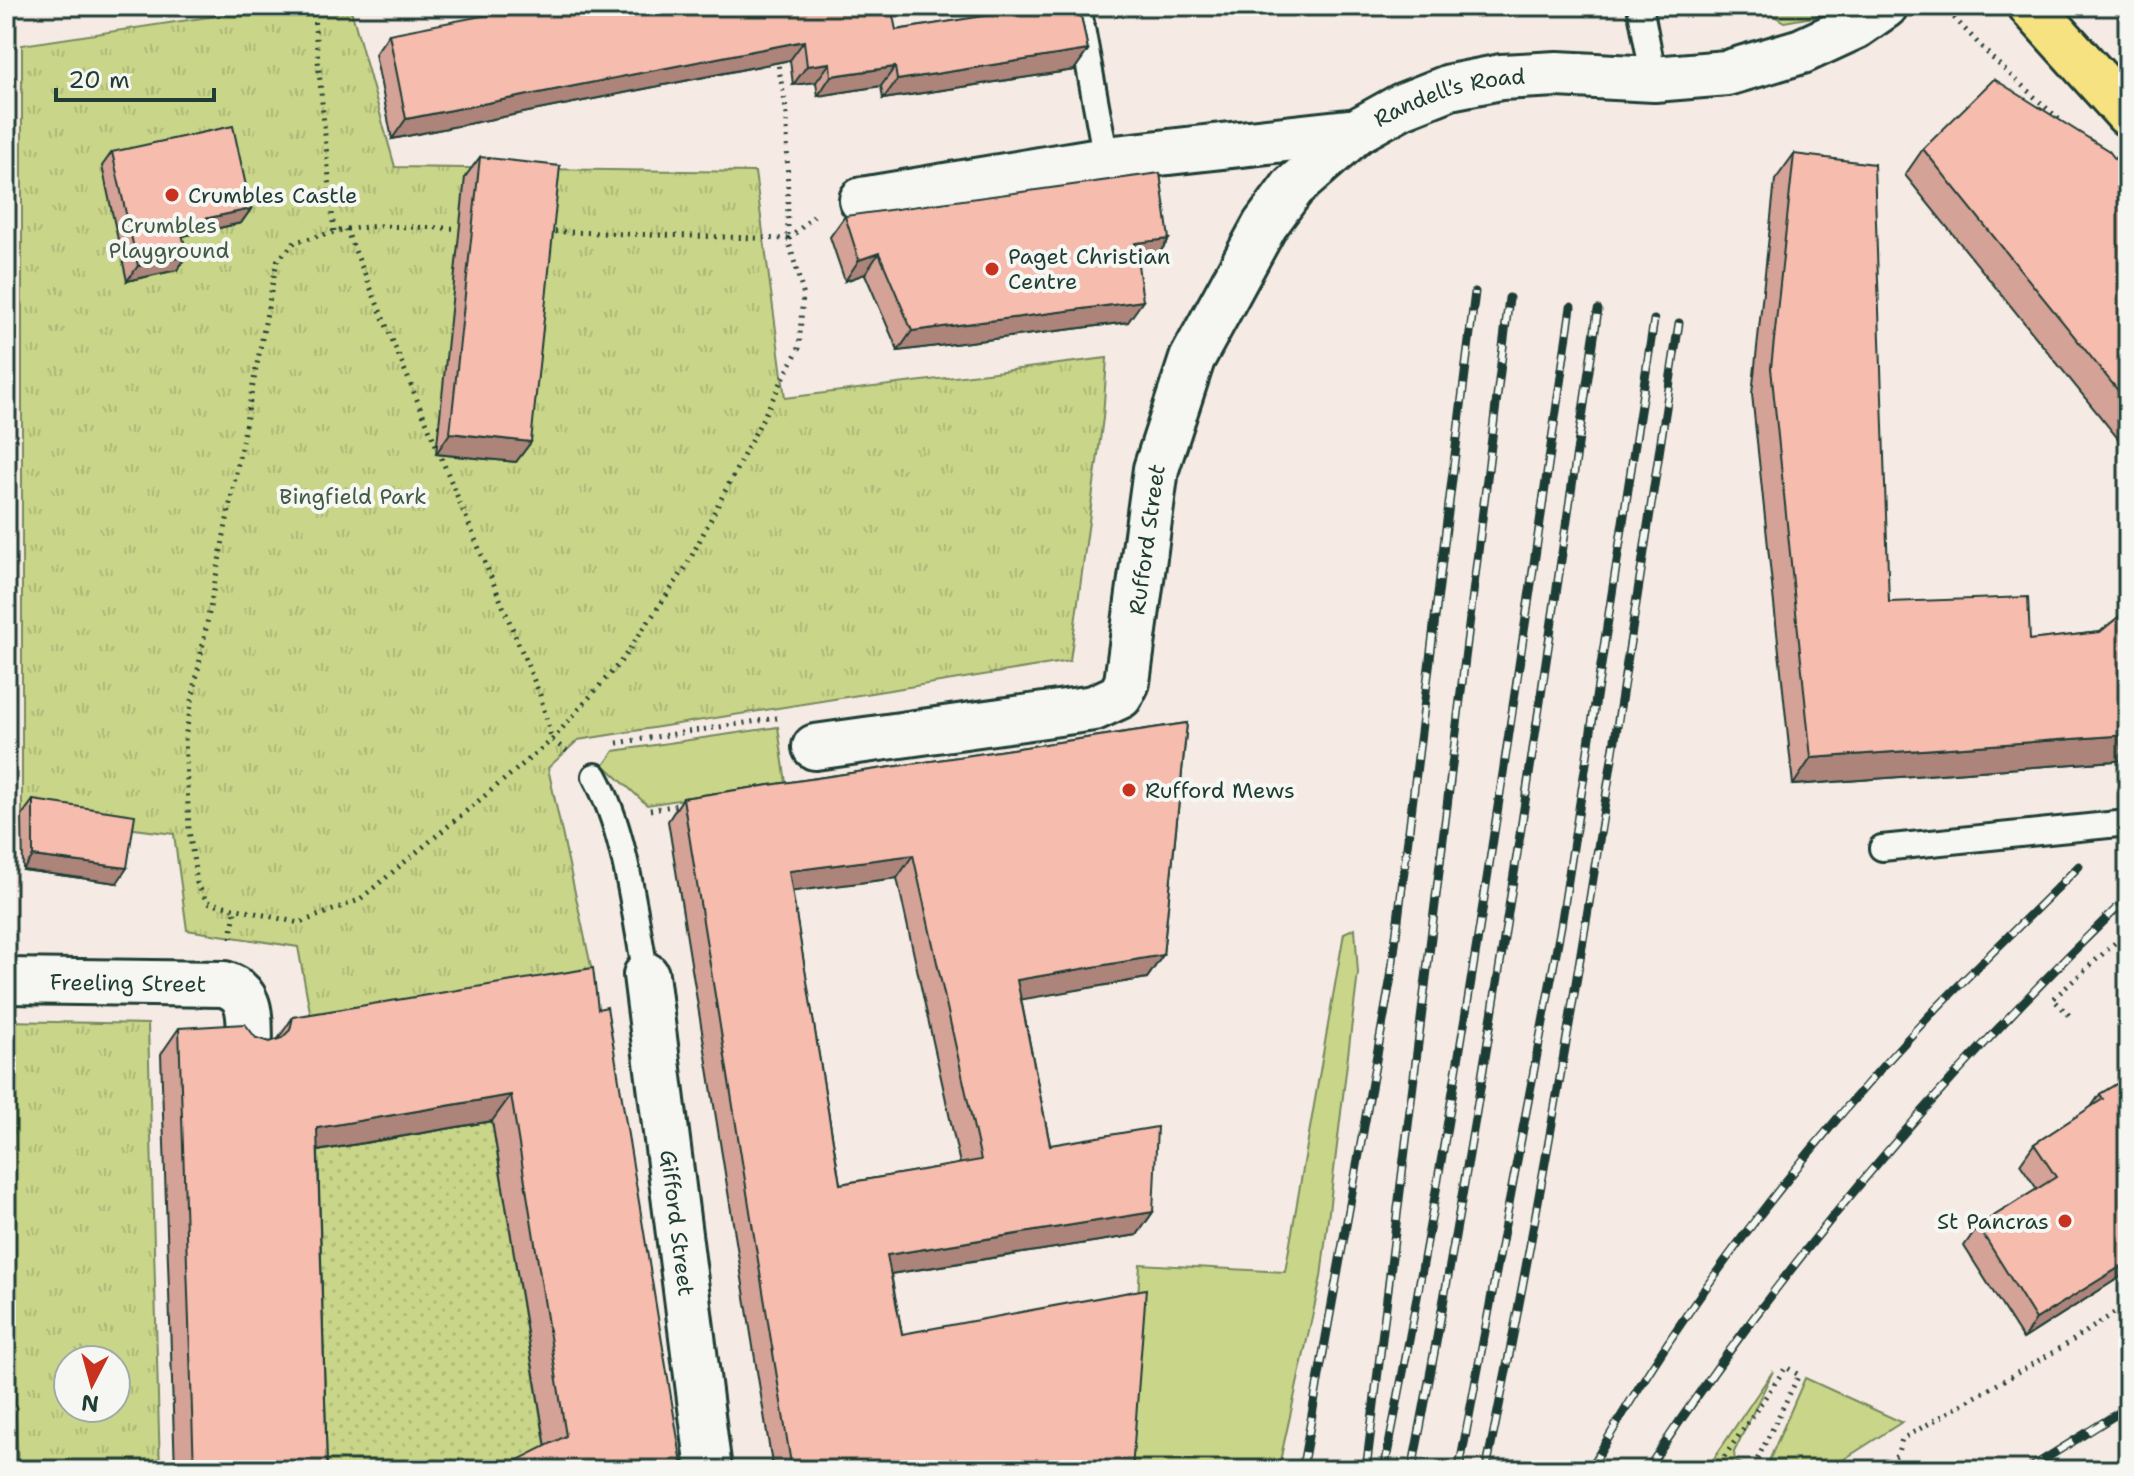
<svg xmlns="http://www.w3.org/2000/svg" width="2134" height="1476" viewBox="0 0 2134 1476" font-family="'Shantell Sans',sans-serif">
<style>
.grass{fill:#c9d588;stroke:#74895e;stroke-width:2}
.park{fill:url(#park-tufts);stroke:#74895e;stroke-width:2;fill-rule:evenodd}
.garden{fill:url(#garden-dots);stroke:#74895e;stroke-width:2}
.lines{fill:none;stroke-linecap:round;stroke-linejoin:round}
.service-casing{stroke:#1f3d34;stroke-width:30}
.minor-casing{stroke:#1f3d34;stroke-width:50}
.primary-casing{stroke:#1f3d34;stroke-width:50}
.path{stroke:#1f3d34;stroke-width:5;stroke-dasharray:2 6;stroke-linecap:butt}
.service{stroke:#f6f6f2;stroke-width:24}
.minor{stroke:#f6f6f2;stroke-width:44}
.primary{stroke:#f7e281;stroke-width:44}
.rail-casing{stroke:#1f3d34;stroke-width:9}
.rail{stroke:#f6f6f2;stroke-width:6;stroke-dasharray:18;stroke-linecap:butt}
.wall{fill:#d4a296;stroke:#1f3d34;stroke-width:2;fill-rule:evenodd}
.shaded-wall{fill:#ac847a;stroke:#1f3d34;stroke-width:2}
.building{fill:#f6bcae;stroke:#1f3d34;stroke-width:2;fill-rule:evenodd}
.poi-dot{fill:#c8321e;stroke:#f6f6f2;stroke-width:3}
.labels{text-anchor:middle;stroke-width:8;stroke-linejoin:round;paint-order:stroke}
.street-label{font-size:22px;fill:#1f3d34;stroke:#f6f6f2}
.poi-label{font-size:22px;fill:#1f3d34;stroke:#f6f6f2;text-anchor:start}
.park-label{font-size:22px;fill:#415b45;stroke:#f6f6f2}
</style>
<defs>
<pattern id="park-tufts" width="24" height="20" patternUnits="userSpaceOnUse" patternTransform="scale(2)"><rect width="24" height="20" fill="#c9d588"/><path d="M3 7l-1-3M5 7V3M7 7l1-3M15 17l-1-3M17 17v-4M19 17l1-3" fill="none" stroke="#acb876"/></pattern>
<pattern id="garden-dots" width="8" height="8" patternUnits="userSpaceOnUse" patternTransform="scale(2)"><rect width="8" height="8" fill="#c9d588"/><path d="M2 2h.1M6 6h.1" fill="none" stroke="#acb876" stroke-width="1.8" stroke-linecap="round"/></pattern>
</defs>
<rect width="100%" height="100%" fill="#f6eae4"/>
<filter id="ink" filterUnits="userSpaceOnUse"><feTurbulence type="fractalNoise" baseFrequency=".0125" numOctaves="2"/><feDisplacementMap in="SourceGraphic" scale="16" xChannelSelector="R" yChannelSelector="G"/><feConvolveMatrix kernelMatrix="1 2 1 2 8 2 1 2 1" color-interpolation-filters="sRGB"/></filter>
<g filter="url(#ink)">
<g class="grass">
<polygon points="1773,6 1832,6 1813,17 1784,22 1764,10"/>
<polygon points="778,727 786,783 647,805 604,765 614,751"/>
<polygon points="1355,928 1358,973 1321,1277 1278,1470 1128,1470 1140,1264 1285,1272 1344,933"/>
<polygon points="1773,1371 1734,1452 1735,1461 1754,1470 1706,1470"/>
<polygon points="1805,1378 1901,1422 1902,1422 1827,1470 1765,1470"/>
</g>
<g class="park">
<polygon points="282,6 350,6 395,167 755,172 785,398 1107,358 1103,418 1070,661 578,740 548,768 592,971 311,1017 298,947 187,930 174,834 22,815 22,45"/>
<path d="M6,1021L148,1024L160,1470H18L6,1148ZM68,1360H116V1408H68Z"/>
</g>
<polygon class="garden" points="492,1121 548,1462 533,1470 308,1470 299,1154"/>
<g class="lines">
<defs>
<g id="service">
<polyline points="1078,6 1106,159"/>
<polyline points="1640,6 1654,79"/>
<path d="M595,776C626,832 634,912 646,975"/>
<polyline points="1882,848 2128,823"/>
</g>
<g id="minor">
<path id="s1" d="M862,200L1106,159L1357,131L1402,106L1450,87L1501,77L1557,74L1654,79L1727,73L1802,51L1856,26L1885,6"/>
<path id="s2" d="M815,747L1094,708L1120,696L1127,682L1156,469L1192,359L1265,225L1293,187L1357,131"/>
<path id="s3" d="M646,975L709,1470"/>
<path id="s4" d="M6,981L224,984C253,993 249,1017 250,1043"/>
</g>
<polyline id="primary" points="2031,6 2128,114"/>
</defs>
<use href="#service" class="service-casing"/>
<use href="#minor" class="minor-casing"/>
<use href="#primary" class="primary-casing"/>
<g class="path">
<polyline points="313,6 334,232"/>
<polyline points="1943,6 1994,60 2062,122"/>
<polyline points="777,58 787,115 788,239"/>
<polygon points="379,226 788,239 803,293 799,348 686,567 622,660 552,740 359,900 299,923 207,902 197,883 189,830 185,737 277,261 295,242 346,229"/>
<polyline points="346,229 540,695 552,740 568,752"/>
<polyline points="789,239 817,213"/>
<polyline points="617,743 777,718"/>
<polyline points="650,810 683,804"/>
<polyline points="231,938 235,911"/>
<polyline points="2069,1015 2053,999 2128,931"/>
<polyline points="1715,1470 1786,1367 1799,1375 1752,1470"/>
<polyline points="1875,1470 1897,1455 1902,1439 2064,1346 2128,1304"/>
</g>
<use href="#service" class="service"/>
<use href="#minor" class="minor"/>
<use href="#primary" class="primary"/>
<defs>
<g id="rail">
<polyline points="1302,1470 1391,977 1475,292"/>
<polyline points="1366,1470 1509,298"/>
<path d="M1384,1470C1461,1085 1515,695 1571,307"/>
<path d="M1412,1470C1487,1086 1540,698 1598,310"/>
<polyline points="1459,1470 1561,926 1654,320"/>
<path d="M1486,1470C1565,1090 1620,706 1679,323"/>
<path d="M1590,1470C1680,1309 1802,1151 1928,1017C1977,966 2029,917 2079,866"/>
<path d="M1647,1470C1782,1264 1942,1078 2118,907"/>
<polyline points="2027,1470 2128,1407"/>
<polyline points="2124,1470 2128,1467"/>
</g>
</defs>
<use href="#rail" class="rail-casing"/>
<use href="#rail" class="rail"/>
</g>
<g class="wall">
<polygon points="976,6 1079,6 1088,50 1074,70 883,99 881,86 818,96 816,82 793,85 790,60 392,139 375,54 389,34 896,30 979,17"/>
<polygon points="1923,149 2128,176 2128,451 1905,175"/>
<polygon points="112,152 251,209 241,223 183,236 177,270 127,281 102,166"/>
<polygon points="1794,154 1889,602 2030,640 2100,632 2128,609 2128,760 1793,785 1752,394 1775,180"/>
<polygon points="480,157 531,442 516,462 436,454 465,177"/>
<polygon points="845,216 1169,239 1155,259 1138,262 1128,322 898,351 865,274 845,281 830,237"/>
<path d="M1187,723L1163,955L1147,978L1021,999L1050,1145L1153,1212L1137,1235L891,1274L902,1334L1132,1470H773L668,821L683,798ZM897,878L960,1164L840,1184L792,891Z"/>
<polygon points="33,800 117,883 23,870 22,815"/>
<polygon points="598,1009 683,1470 546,1447 492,1121 318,1151 327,1470 175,1470 161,1054 179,1028 256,1038 270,1042 278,1039 293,1017"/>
<polygon points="2128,1077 2128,1272 2023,1339 1964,1246 1978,1226 2037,1189 2020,1164 2034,1144 2091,1107 2100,1094"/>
</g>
<g class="shaded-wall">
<polygon points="804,41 790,60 392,139 406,119"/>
<polygon points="1088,50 1074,70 883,99 897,80"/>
<polygon points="830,63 816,82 793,85 807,66"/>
<polygon points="895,67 881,86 818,96 831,76"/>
<polygon points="251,209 241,223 170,239 180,224"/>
<polygon points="1169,239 1155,259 1121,264 1135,243"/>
<polygon points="879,253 865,274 845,281 859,260"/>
<polygon points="187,256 177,270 127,281 138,266"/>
<polygon points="1143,301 1128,322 898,351 912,331"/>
<polygon points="450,433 531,442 516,462 436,454"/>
<polygon points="2128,735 2128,760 1793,785 1811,758"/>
<polygon points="913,855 897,878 773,894 789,871"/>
<polygon points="33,856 127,868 117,883 23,870"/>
<polygon points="1163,955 1147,978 1001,1003 1017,980"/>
<polygon points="511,1095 492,1121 299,1154 317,1128"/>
<polygon points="1153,1212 1137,1235 871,1277 887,1255"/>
<polygon points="2128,1262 2128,1272 2023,1339 2036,1319"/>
</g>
<g class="building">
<polygon points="533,6 891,6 896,30 996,14 994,6 1079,6 1088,50 897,80 895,67 831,76 830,63 807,66 804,41 406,119 389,34"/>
<polygon points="1994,79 2109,151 2128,176 2128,403 1923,149"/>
<polygon points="233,126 251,209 180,224 187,256 138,266 112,152"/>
<polygon points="1794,154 1874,164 1889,602 2028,597 2030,640 2100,632 2128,609 2128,735 1811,758 1771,368"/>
<polygon points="480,157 560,166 531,442 450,433"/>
<polygon points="1160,173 1169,239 1135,243 1143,301 912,331 879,253 859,260 845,216"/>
<path d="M1187,723L1163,955L1017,980L1050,1145L1157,1127L1153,1212L887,1255L902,1334L1146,1289L1132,1470H792L683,798ZM913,855L981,1160L840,1184L789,871Z"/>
<polygon points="33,800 135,815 127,868 33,856"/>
<polygon points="593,968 598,1009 607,1007 683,1470 498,1470 566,1436 511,1095 317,1128 327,1470 194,1470 179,1028 245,1024 256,1038 270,1042 282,1038 290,1030 293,1017"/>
<polygon points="2128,1077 2128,1262 2036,1319 1978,1226 2056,1177 2034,1144 2103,1099 2100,1094"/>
</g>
</g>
<g class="poi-dot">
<circle cx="172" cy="195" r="8"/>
<circle cx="992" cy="269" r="8"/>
<circle cx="1129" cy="790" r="8"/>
<circle cx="2065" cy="1221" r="8"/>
</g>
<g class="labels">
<g class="street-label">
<text dy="8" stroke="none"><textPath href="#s1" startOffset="600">Randell's Road</textPath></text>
<text dy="8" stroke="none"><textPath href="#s2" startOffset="470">Rufford Street</textPath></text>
<text dy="8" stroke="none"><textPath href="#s4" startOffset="122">Freeling Street</textPath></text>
<text dy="8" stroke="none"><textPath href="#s3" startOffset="250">Gifford Street</textPath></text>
</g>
<g class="poi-label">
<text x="188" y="203">Crumbles Castle</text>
<text x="1008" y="264">Paget Christian<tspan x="1008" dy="25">Centre</tspan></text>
<text x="1145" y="798">Rufford Mews</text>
<text x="2049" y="1229" text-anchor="end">St Pancras</text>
</g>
<g class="park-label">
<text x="169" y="233">Crumbles<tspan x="169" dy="25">Playground</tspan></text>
<text x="353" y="504">Bingfield Park</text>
</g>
</g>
<rect width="2134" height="1476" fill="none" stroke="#f6f6f2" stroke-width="32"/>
<rect x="16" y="16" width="2102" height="1444" fill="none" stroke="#1f3d34" stroke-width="3" filter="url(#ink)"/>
<g transform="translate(92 1384) rotate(186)"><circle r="38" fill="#f6f6f2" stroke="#a0aca6" stroke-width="2"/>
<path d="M0-6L14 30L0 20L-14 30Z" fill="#c8321e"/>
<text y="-12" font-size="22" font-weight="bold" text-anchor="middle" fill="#1f3d34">N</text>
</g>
<path d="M56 88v12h158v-12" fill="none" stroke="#1f3d34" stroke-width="4"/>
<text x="68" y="88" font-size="24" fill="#1f3d34" stroke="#f6f6f2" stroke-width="6" paint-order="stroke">20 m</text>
</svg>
